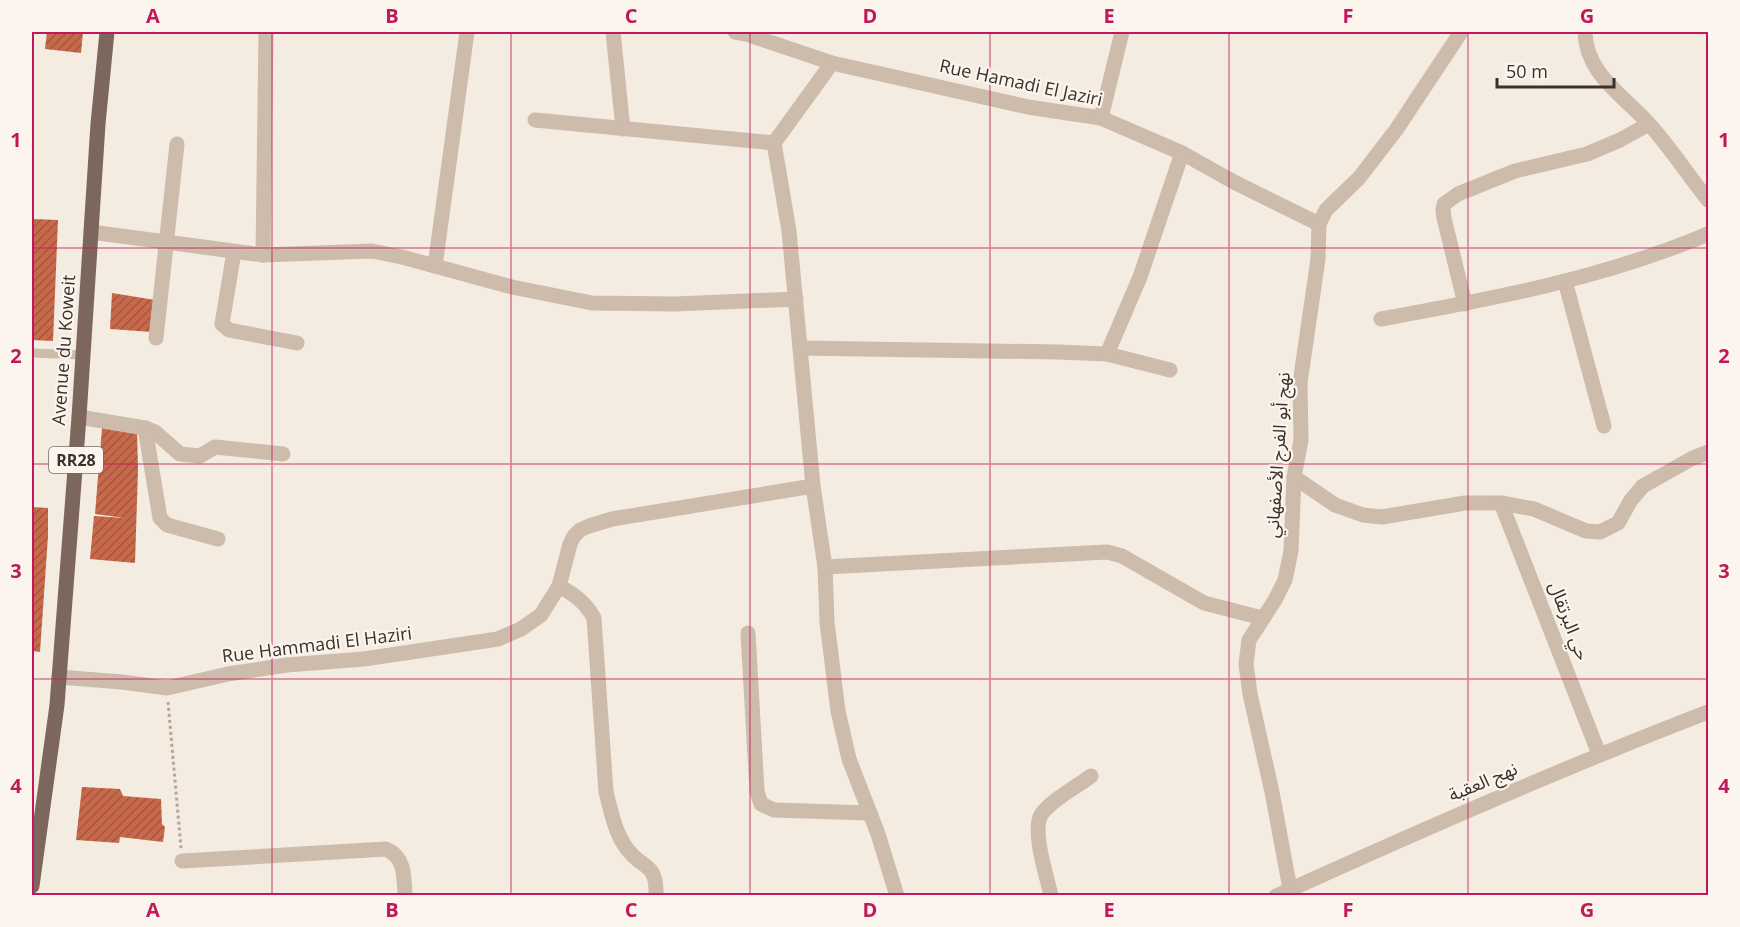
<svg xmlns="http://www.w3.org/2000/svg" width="1740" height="927" viewBox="0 0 1740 927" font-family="'Open Sans','Noto Sans Arabic',sans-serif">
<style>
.building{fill:url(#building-hatch)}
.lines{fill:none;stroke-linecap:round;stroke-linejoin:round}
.path{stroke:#b9a596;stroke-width:3;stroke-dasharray:3 3;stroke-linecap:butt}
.service{stroke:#cdbbac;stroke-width:9}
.minor{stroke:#cdbbac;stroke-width:15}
.tertiary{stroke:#cdbbac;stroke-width:15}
.primary{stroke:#7d675c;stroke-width:15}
.grid{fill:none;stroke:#c2185b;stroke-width:1.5;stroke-opacity:0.55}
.labels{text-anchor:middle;stroke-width:4.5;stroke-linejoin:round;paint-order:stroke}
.shield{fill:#fbf5ee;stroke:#756b66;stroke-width:1.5}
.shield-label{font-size:16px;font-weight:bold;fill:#3b302b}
.street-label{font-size:18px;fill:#3b302b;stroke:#fbf5ee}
.neatline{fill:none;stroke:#c2185b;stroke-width:2}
.grid-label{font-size:20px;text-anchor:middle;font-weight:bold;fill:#c2185b}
</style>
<defs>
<pattern id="building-hatch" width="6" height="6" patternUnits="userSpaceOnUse" patternTransform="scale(1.5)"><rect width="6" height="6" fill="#c8694b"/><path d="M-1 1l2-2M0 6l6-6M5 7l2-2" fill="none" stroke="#a4573f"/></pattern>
</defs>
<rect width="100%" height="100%" fill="#f4ebe1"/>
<g class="building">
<polygon points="47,32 83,32 81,53 45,49"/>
<polygon points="32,219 58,220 53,341 32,340"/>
<polygon points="112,293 155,300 152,332 110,329"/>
<polygon points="102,428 137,429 138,470 135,563 90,559 94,516 125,518 95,514"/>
<polygon points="32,507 48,508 48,536 40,652 32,651"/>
<polygon points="82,787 120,789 123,796 161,799 162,824 165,827 163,842 120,837 119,843 76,840"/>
</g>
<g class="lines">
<polyline class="path" points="168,702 181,848"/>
<polyline class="service" points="32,353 83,355"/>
<g class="minor">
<polyline points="613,32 623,129"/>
<polyline points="735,32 746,34 832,63 1028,107 1101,118 1182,153 1234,182 1319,224"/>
<path d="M1585,32C1586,74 1623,95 1649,124C1670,147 1688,175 1708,200"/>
<polyline points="832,63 774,143 789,231 813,486 825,567 827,622 838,711 849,759 878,834 897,896"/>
<polyline points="1101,118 1122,32"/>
<polyline points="535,120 774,143"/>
<polyline points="91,232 263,255 372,251 402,257 512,287 592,303 675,304 796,299"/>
<polyline points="234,252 222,324 229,330 297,343"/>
<polyline points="263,255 266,32"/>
<polyline points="435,266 467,32"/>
<polyline points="1565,281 1604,426"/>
<polyline points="1465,304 1444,218 1443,210 1444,204 1458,194 1515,171 1587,154 1620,140 1649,124"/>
<path d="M1381,319C1492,299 1604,278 1708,234"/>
<polyline points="156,338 177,144"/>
<polyline points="800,348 1058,352 1107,354 1170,370"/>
<polyline points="1107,354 1140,277 1182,153"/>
<polyline points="79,417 145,428 155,432 180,454 200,456 215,447 283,454"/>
<polyline points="145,428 160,518 167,525 218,539"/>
<polyline points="1294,477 1335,505 1363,515 1382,517 1465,503 1501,503 1534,509 1586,531 1600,532 1618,523 1631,500 1643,486 1691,459 1708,452"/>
<polyline points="1501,503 1599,754"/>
<polyline points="825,567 1107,552 1122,556 1204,603 1262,618"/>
<path d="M559,586C575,595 585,602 594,618L606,792C611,811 615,834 628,850C643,870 657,862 656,896"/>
<polyline points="748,633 757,791 761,804 774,810 870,813"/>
<polyline points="59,677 122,682 167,688 228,674 287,665 364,659 498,639 521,629 541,615 559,586 570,544 574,536 580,530 589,526 612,519 813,486"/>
<path d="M182,861L386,849C405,857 404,876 405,896"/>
<polyline points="1290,889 1272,792 1250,694 1246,664 1249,640 1275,600 1285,580 1291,551 1294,477 1301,440 1300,383 1318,259 1319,224 1326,210 1359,178 1396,130 1461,32"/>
<path d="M1051,896C1047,876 1033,836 1040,817C1046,803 1078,786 1091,776"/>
</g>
<path class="tertiary" d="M1276,896C1419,831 1562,768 1708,712"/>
<polyline class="primary" points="32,886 57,705 79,417 98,124 107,32"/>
</g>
<path class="grid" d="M272,32V896M511,32V896M750,32V896M990,32V896M1229,32V896M1468,32V896M32,248H1708M32,464H1708M32,679H1708"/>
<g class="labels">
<rect class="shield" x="49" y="447" width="54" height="26" rx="4.5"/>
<g class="shield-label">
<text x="76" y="466">RR28</text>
</g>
<g class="street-label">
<text transform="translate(1021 83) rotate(12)" y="6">Rue Hamadi El Jaziri</text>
<text transform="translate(64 350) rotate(-86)" y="6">Avenue du Koweit</text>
<text transform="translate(1278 455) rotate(-86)" y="6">نهج أبو الفرج الأصفهاني</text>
<text transform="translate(1569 621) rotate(69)" y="6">حي البرتقال</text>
<text transform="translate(317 645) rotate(-7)" y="6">Rue Hammadi El Haziri</text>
<text transform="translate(1483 782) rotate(-23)" y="6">نهج العقبة</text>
</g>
</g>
<rect width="1740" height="927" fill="none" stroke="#fbf5ee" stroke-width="66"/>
<path d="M1497 78v9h117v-9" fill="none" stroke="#3b302b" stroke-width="3"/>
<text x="1506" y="78" font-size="18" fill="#3b302b" stroke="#fbf5ee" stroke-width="4.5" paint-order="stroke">50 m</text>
<rect x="33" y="33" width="1674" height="861" class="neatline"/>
<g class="grid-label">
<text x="153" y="23">A</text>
<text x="392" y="23">B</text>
<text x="631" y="23">C</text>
<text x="870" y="23">D</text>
<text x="1109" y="23">E</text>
<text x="1348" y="23">F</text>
<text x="1587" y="23">G</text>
<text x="16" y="147">1</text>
<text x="1724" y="147">1</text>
<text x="16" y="363">2</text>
<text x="1724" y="363">2</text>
<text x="16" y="578">3</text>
<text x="1724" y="578">3</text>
<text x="16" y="793">4</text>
<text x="1724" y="793">4</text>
<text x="153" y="917">A</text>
<text x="392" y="917">B</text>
<text x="631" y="917">C</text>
<text x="870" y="917">D</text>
<text x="1109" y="917">E</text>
<text x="1348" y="917">F</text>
<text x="1587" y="917">G</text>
</g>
</svg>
